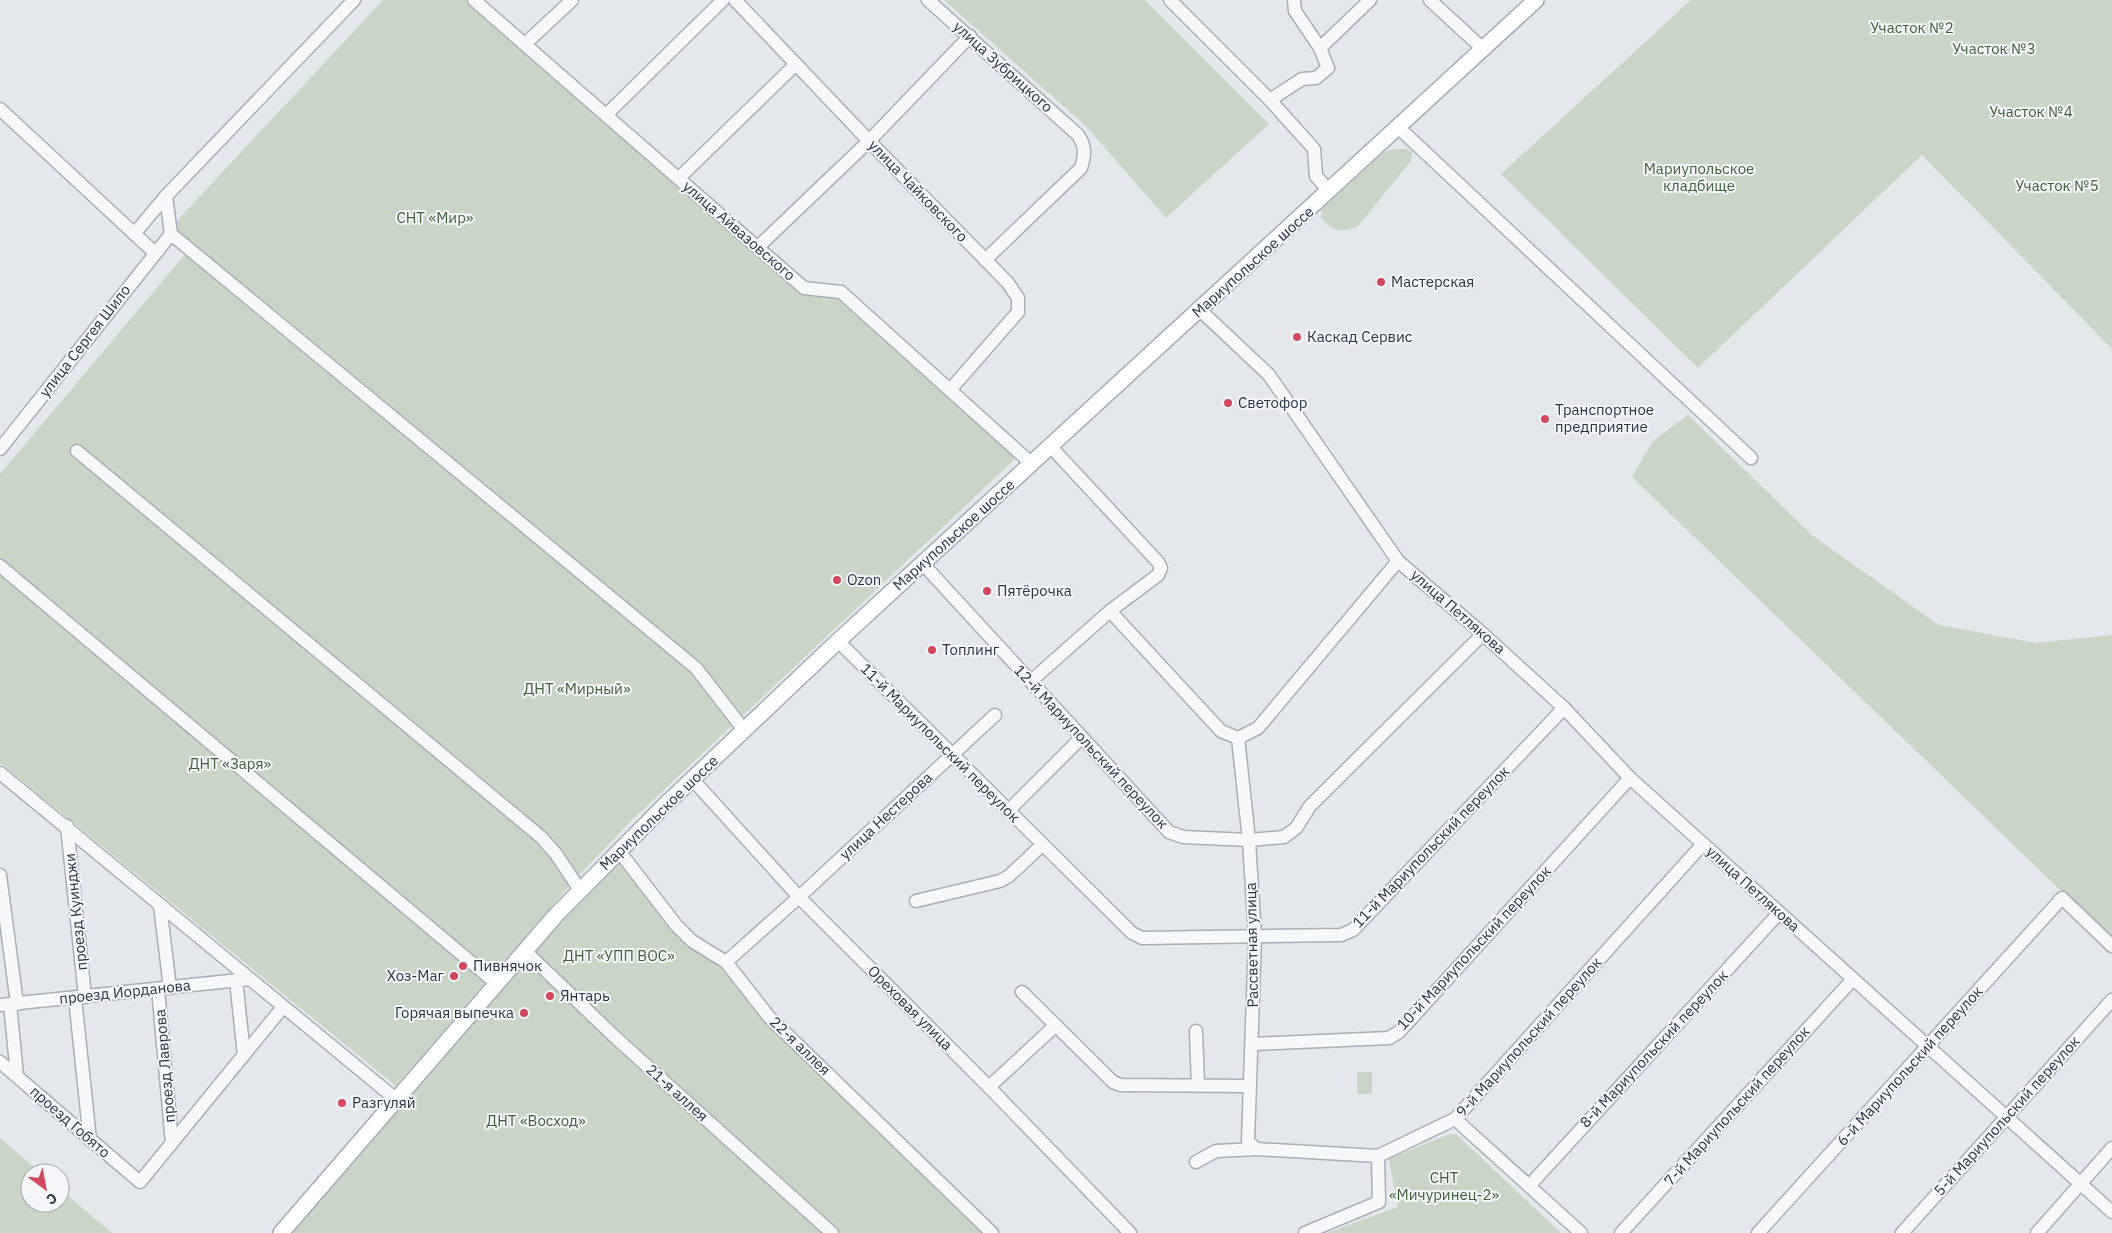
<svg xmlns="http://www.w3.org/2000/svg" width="2112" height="1233" viewBox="0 0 2112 1233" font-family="'IBM Plex Sans',sans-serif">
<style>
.green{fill:#c9d6c5}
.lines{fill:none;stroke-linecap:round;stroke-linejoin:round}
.minor-casing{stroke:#a9aeb7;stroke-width:15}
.major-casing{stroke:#a3abb8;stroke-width:18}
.minor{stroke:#f7f8fa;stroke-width:12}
.major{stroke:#fff;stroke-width:15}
.poi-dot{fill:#d1495b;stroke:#f4f6f9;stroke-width:2}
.labels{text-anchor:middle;stroke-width:4;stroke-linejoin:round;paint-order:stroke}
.park-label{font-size:15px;fill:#3f6138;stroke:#f4f6f9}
.street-label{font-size:15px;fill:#2b3445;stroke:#f4f6f9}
.poi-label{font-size:15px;fill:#2b3445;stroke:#f4f6f9;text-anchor:start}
</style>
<rect width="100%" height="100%" fill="#e4e7ec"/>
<g class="green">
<polygon points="383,0 468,0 804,289 840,293 1018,456 632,820 577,877 396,1086 0,763 0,474 192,246 173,225"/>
<polygon points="944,0 1145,0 1269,124 1166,218 1086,126"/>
<polygon points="1691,0 2112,0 2112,349 1922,155 1698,368 1501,174"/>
<path d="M1393,149H1408L1412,152L1411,161L1358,226C1342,234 1332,231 1321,218L1322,209L1383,153Z"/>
<polygon points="1688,415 1813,536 1939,625 2035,643 2112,635 2112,940 1632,477 1653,441"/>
<polygon points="623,857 676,925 723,965 992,1233 292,1233 526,960"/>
<rect x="1357" y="1072" width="15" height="22"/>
<polygon points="1450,1134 1456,1134 1561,1233 1327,1233 1398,1207 1389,1161 1390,1158"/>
<polygon points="0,1138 41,1173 30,1173 30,1203 60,1203 60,1189 112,1233 0,1233"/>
</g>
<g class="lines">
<defs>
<g id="minor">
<polyline points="474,0 804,288 841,292 1032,464"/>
<polyline points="735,0 869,141 1008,283 1018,298 1018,312 950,390"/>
<path d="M928,0L1078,135C1086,147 1085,155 1081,168L985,260"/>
<polyline points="1170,0 1270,100 1314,149 1316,176 1329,191"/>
<polyline points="1430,0 1483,49"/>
<polyline points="525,44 572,0"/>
<polyline points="1320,48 1370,0"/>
<polyline points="1270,100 1302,79 1316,78 1328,68 1320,48 1295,11 1294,0"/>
<polyline points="0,109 155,253"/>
<polyline points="606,115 723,0"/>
<polyline points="1399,128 1751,458"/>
<polyline points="679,178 796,64"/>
<polyline points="166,196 171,234 696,668 744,730"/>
<polyline points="134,234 166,196 354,0"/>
<polyline points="758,247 869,141 970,36"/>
<polyline points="1200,310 1269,375 1398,561 1483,634 1564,708 1630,778 2112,1212"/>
<polyline points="0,449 171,234"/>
<polyline points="77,451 541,837 556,854 580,890"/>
<polyline points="923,564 1169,832 1183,837 1249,840 1284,837 1296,828 1310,806 1483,634"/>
<polyline points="0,566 497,984"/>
<polyline points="1110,611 1221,731 1238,738 1258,728 1398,561"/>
<polyline points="838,641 1132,933 1142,938 1341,935 1353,930 1564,708"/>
<polyline points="1031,681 1110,611 1158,575 1161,568 1158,562 1051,447"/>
<polyline points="1238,738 1249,840 1255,937 1248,1141 1256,1149"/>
<polyline points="0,773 397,1100"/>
<polyline points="693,780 799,897 989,1087 1130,1233"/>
<polyline points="1008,811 1081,738"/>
<polyline points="67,826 85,997"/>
<polyline points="619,851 676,925 692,941 726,962 769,1017 992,1233"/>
<polyline points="0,875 17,1004"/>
<polyline points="916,901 1000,881 1009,876 1042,845"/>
<polyline points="160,905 170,988"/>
<polyline points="525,951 616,1038 832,1233"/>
<polyline points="726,962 799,897 995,715"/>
<polyline points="236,980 244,1055"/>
<polyline points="158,989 172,1143"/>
<polyline points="1022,992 1113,1082 1120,1085 1250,1086"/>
<polyline points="75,998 90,1140"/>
<polyline points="10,1004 17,1075"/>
<polyline points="0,1005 249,979"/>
<polyline points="1196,1031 1198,1085"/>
<polyline points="1252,1044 1389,1038 1399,1032 1630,778"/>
<polyline points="0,1062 140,1182 283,1007"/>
<polyline points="989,1087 1056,1025"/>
<polyline points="1455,1119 1581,1233"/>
<polyline points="1196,1162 1216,1151 1256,1149 1378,1156 1455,1119 1703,844"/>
<polyline points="1529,1186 1779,913"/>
<polyline points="1305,1233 1379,1202 1378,1156"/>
<polyline points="1621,1233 1853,979"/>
<polyline points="1758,1233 2062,898 2112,946"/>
<polyline points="1902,1233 2112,1000"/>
<polyline points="2037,1233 2112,1148"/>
</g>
<polyline id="major" points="281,1233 556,915 664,806 838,641 1536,0"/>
</defs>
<use href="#minor" class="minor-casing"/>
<use href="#major" class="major-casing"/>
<use href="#minor" class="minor"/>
<use href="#major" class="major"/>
</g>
<g class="poi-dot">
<circle cx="1381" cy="282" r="5"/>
<circle cx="1297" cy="337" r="5"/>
<circle cx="1228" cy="403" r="5"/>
<circle cx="1545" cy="419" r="5"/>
<circle cx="837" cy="580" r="5"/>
<circle cx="987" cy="591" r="5"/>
<circle cx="932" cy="650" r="5"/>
<circle cx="463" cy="966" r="5"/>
<circle cx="454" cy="976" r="5"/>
<circle cx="550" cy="996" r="5"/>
<circle cx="524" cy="1013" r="5"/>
<circle cx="342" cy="1103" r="5"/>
</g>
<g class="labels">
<g class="park-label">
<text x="1912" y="33">Участок №2</text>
<text x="1994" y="54">Участок №3</text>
<text x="2031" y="117">Участок №4</text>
<text x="1699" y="174">Мариупольское<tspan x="1699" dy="17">кладбище</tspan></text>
<text x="2057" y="191">Участок №5</text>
<text x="435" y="223">СНТ «Мир»</text>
<text x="577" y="694">ДНТ «Мирный»</text>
<text x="230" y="769">ДНТ «Заря»</text>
<text x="619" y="961">ДНТ «УПП ВОС»</text>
<text x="536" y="1126">ДНТ «Восход»</text>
<text x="1444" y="1183">СНТ<tspan x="1444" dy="17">«Мичуринец-2»</tspan></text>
</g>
<g class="street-label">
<text transform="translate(1003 67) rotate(42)" y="5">улица Зубрицкого</text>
<text transform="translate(918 191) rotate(46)" y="5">улица Чайковского</text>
<text transform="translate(739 231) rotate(41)" y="5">улица Айвазовского</text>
<text transform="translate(1253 262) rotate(-42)" y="5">Мариупольское шоссе</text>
<text transform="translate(85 341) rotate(-52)" y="5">улица Сергея Шило</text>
<text transform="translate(954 535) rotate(-42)" y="5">Мариупольское шоссе</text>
<text transform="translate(1458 612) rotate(41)" y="5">улица Петлякова</text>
<text transform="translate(940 743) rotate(45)" y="5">11-й Мариупольский переулок</text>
<text transform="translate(1091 747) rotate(47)" y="5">12-й Мариупольский переулок</text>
<text transform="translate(659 813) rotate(-44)" y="5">Мариупольское шоссе</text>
<text transform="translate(886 816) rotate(-43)" y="5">улица Нестерова</text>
<text transform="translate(1431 847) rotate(-46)" y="5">11-й Мариупольский переулок</text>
<text transform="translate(1753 889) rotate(42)" y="5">улица Петлякова</text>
<text transform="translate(76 912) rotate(-96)" y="5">проезд Куинджи</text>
<text transform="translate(1252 945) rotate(-91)" y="5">Рассветная улица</text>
<text transform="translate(1474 948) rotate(-47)" y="5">10-й Мариупольский переулок</text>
<text transform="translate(125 992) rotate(-6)" y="5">проезд Иорданова</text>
<text transform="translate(910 1008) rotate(45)" y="5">Ореховая улица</text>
<text transform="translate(1529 1037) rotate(-48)" y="5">9-й Мариупольский переулок</text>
<text transform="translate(800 1046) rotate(44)" y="5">22-я аллея</text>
<text transform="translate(1654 1049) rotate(-47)" y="5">8-й Мариупольский переулок</text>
<text transform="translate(165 1066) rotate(-95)" y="5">проезд Лаврова</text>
<text transform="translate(1910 1066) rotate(-48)" y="5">6-й Мариупольский переулок</text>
<text transform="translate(677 1093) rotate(42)" y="5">21-я аллея</text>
<text transform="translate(1737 1106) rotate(-48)" y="5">7-й Мариупольский переулок</text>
<text transform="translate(2007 1116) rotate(-48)" y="5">5-й Мариупольский переулок</text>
<text transform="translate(70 1122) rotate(41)" y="5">проезд Гобято</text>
</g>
<g class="poi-label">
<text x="1391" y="287">Мастерская</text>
<text x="1307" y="342">Каскад Сервис</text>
<text x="1238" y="408">Светофор</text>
<text x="1555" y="415">Транспортное<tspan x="1555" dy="17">предприятие</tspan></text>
<text x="847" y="585">Ozon</text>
<text x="997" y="596">Пятёрочка</text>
<text x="942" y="655">Топлинг</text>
<text x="473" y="971">Пивнячок</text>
<text x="444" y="981" text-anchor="end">Хоз-Маг</text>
<text x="560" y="1001">Янтарь</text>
<text x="514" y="1018" text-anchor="end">Горячая выпечка</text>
<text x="352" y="1108">Разгуляй</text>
</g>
</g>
<g transform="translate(45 1188) rotate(148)"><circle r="24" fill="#f4f6f9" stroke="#a4a8b1"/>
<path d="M0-4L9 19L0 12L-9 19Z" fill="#d1495b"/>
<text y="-8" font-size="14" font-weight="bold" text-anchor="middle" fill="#2b3445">С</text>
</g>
</svg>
